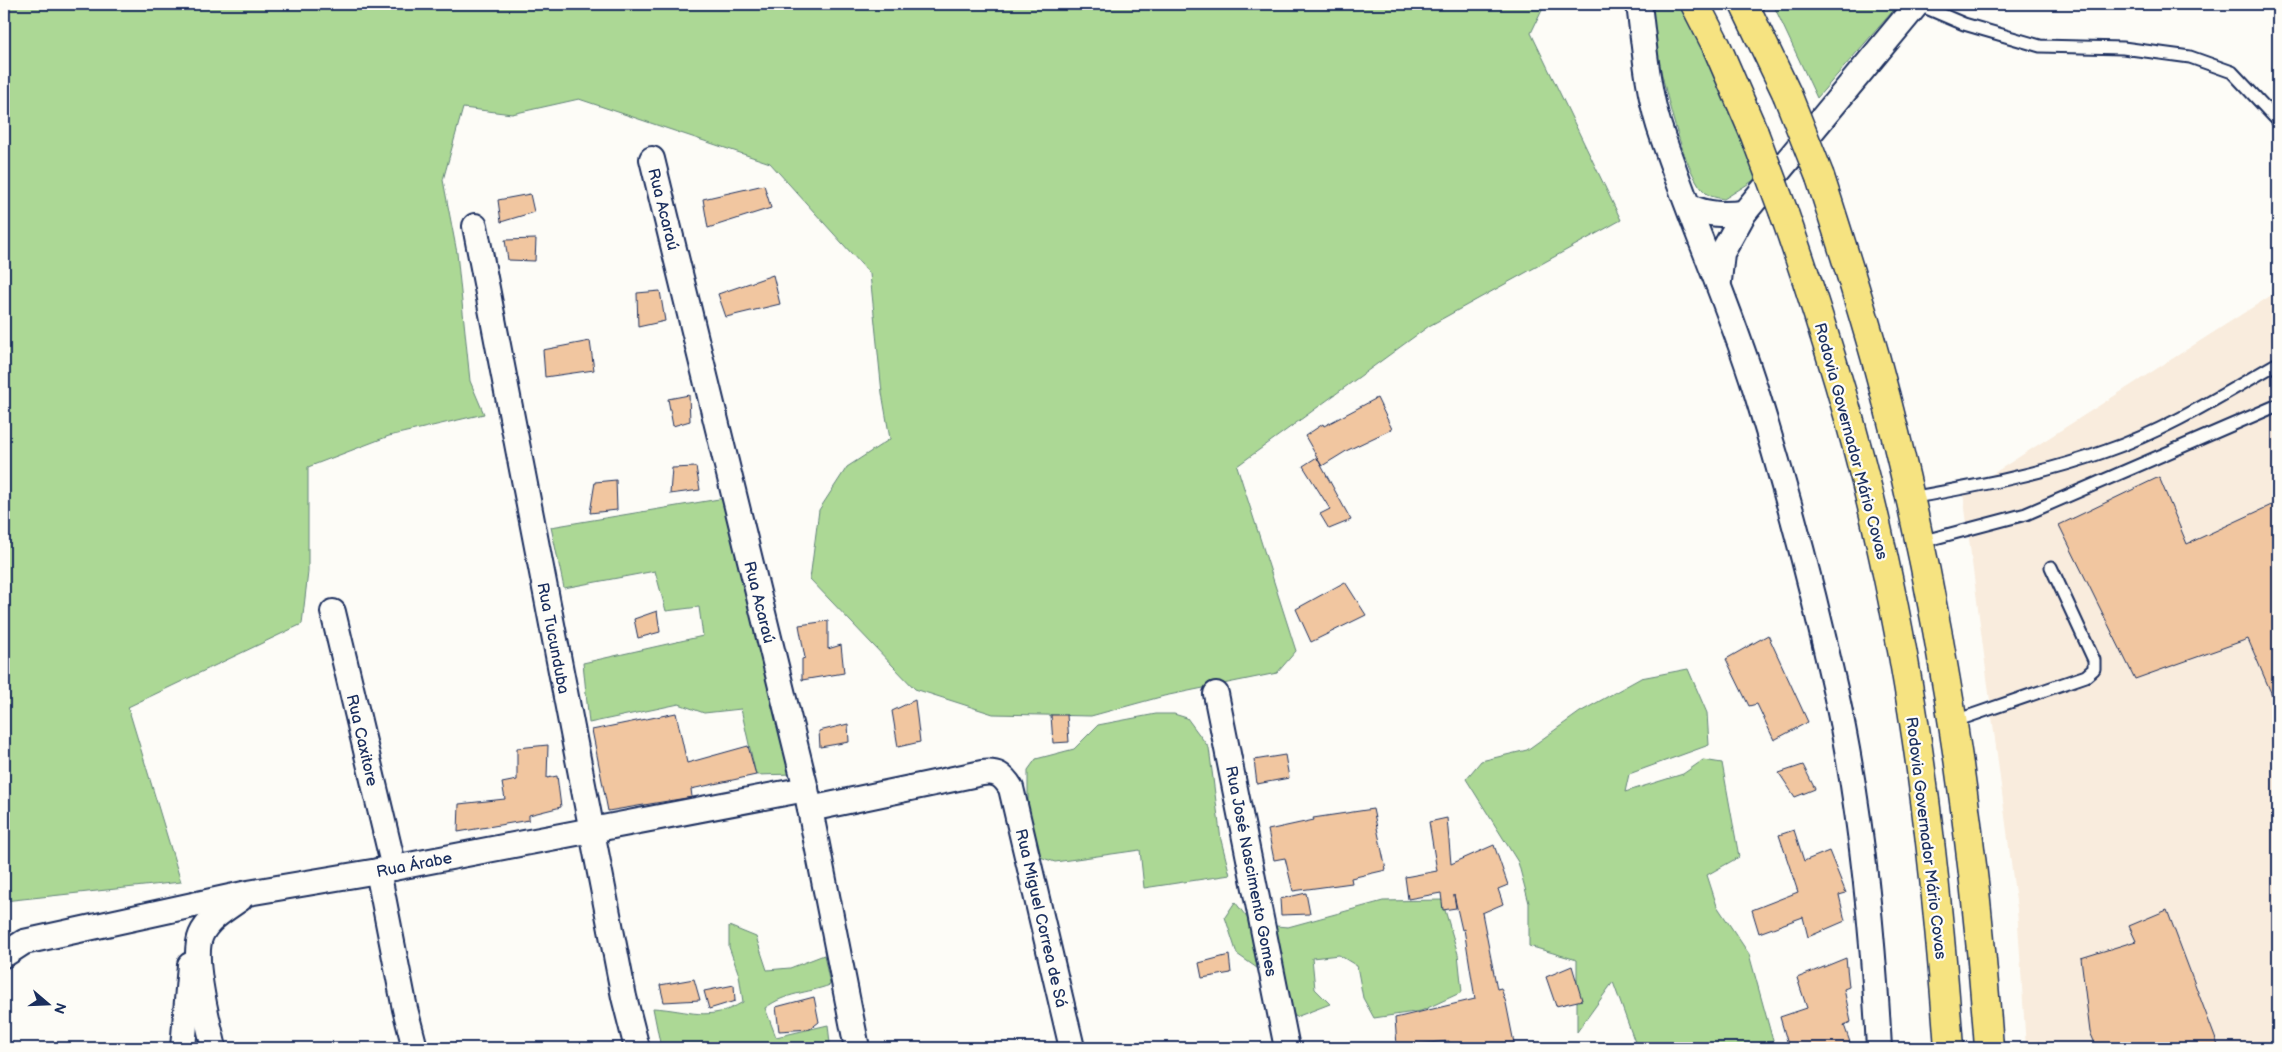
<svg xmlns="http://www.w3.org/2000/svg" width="2282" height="1052" viewBox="0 0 2282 1052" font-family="'Balsamiq Sans',sans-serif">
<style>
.built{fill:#f9ecdd}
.green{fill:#acd895;stroke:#64847a}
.building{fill:#f1c6a0;stroke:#1b2f5e}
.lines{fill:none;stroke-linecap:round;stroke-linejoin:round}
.service-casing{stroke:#1b2f5e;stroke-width:15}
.minor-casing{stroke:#1b2f5e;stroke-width:28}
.trunk-casing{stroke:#1b2f5e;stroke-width:31}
.service{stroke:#fdfcf7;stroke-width:11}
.minor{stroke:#fdfcf7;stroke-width:24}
.trunk{stroke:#f6e381;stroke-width:28}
.trunk-bridge-casing{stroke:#1b2f5e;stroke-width:31;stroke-linecap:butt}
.trunk-bridge{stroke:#f6e381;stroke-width:28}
.labels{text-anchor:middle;stroke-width:4.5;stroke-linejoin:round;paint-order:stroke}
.street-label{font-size:16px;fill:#1b2f5e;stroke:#fdfcf7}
</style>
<rect width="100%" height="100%" fill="#fdfcf7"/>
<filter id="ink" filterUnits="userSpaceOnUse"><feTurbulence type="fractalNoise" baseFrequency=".02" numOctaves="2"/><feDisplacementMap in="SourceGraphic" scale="10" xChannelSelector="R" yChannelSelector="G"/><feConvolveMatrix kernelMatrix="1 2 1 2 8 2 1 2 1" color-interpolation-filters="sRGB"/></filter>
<g filter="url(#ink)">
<polygon class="built" points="2278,291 2278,1048 2026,1048 2017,909 1963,493"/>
<g class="green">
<polygon points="4,4 1545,4 1531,33 1621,220 1429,326 1237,466 1296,651 1277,673 1164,696 1091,716 993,714 915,689 810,579 819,510 847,467 890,439 882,393 870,274 770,163 579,99 512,114 463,108 443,180 457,253 470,381 484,414 389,436 308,467 308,572 302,624 128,707 181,882 4,901"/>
<path d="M1648,4H1683L1700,37L1759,177L1724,199C1719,198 1710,197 1706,193C1679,171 1654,41 1648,4Z"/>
<polygon points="1773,4 1899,4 1817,98"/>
<polygon points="725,498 795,774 756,775 741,709 704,713 679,704 589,723 583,663 703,636 699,607 666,611 655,571 564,588 551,527"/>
<polygon points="1688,669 1707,713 1709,745 1629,774 1625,792 1683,774 1703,760 1722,763 1739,857 1707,875 1717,906 1749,954 1775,1048 1637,1048 1613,982 1577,1032 1577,960 1529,946 1529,903 1518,862 1466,779 1481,761 1527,750 1580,712 1641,678"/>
<polygon points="1156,714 1174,714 1187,718 1209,748 1221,840 1230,875 1144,888 1140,850 1055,862 1037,856 1028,810 1028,770 1036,759 1074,749 1098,725"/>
<polygon points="1442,900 1458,954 1462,992 1421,1011 1374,1018 1363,998 1357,966 1339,955 1312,958 1315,989 1330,1004 1296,1017 1257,968 1237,954 1225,917 1235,902 1252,924 1288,927 1383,901"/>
<path d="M729,926L756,937L767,970L790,968L824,955L830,985C805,994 787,992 765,1008L776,1037L828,1025L830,1043L793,1048H661L653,1008C690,1010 708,1023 743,1002L739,975L729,947Z"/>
</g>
<g class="building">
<polygon points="764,185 771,208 708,228 703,199"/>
<polygon points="530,194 534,212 501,222 498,200"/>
<polygon points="536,239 535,261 508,260 505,240"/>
<polygon points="773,275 780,304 726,317 718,294"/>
<polygon points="660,291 665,321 638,327 637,293"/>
<polygon points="590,341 594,370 545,377 543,350"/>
<polygon points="689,395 690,421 673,426 668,399"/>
<polygon points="1377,398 1392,429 1348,450 1322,466 1317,458 1351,520 1329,529 1320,514 1330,509 1303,466 1317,457 1305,436 1323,424 1324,426"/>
<polygon points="696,467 700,490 670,494 672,468"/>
<polygon points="2159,477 2187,544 2278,502 2278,709 2248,639 2135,679 2059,525"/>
<polygon points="616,480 617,510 590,513 595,482"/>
<polygon points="1345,582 1366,615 1311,642 1296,609"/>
<polygon points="657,611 660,632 638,638 634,619"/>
<polygon points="828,621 828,649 841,645 844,673 802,680 802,659 805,658 799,625"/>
<polygon points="1768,635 1808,722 1774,740 1757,704 1749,706 1726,659"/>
<polygon points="915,700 920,742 898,747 892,711"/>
<polygon points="676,713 687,763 748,746 756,775 691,789 692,797 608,811 592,730"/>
<polygon points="1051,715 1067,715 1069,742 1053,743"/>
<polygon points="848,724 849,742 820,747 819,731"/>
<polygon points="548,745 547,778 557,776 561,807 529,815 529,820 458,832 459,804 505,799 502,783 517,780 517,748"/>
<polygon points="1285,755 1289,778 1257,784 1254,760"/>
<polygon points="1803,765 1815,789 1795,797 1779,773"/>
<polygon points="1373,809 1386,870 1351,878 1352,883 1293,891 1285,858 1274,860 1268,830 1314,820 1313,818"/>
<polygon points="1447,818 1451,864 1494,845 1508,885 1498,889 1503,904 1482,913 1497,989 1501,988 1506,1003 1515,1048 1450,1048 1449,1041 1397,1046 1395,1018 1475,999 1464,929 1462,930 1454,895 1456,908 1443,910 1441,893 1408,899 1405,877 1437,871 1429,822"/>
<polygon points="1794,830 1804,861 1829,851 1846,893 1839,895 1845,921 1808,937 1803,917 1759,933 1752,910 1798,892 1779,835"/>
<polygon points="1306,893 1310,914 1281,915 1280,899"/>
<polygon points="2167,910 2219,1048 2097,1048 2090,1032 2081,958 2136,941 2129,926"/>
<polygon points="1229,955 1231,973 1202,978 1199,963"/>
<polygon points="1846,958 1849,987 1844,989 1851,1022 1844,1025 1852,1048 1789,1048 1780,1017 1807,1008 1797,978"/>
<polygon points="1572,966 1582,1000 1556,1006 1546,977"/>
<polygon points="694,979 700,1000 664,1002 660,985"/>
<polygon points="734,985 735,1001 709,1009 704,991"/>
<polygon points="814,997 819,1022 810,1029 779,1031 776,1007"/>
</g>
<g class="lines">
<defs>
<g id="service">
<polyline points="1917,4 1964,24 2040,46 2123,48 2190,57 2232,72 2278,121"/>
<path d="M1910,498C1976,486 2043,474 2106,451C2167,430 2222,395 2278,363"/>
<polyline points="1920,542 2026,514 2278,405"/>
<polyline points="1952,722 2086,676 2094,669 2094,660 2051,567"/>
</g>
<g id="minor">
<path d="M1639,4C1644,44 1647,87 1659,126C1688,215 1728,301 1756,391C1786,488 1813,589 1835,689C1860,802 1873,932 1879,1048"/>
<polyline points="652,159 806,789 857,1048"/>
<path d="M1690,207C1709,215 1723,215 1744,213"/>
<polyline points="475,226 624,997 637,1048"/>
<polyline points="1719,281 1722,253 1744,213 1917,4"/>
<polyline points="333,612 394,868"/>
<polyline points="1216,694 1287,1048"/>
<path d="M810,809L982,773C997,771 1003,775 1011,788L1072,1048"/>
<polyline points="378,871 405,1009 415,1048"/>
<polyline points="4,955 24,942 248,893 378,871 806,789"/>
<polyline points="183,1048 190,965"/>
<path d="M214,1048C208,1023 191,958 201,935C208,919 226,909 240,899"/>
</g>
<g id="trunk">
<polyline points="1695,4 1716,45 1754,133"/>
<polyline points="1744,4 1787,94"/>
<path d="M1820,177C1839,236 1858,296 1875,356C1936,580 1973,817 1989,1048"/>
<path d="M1784,213C1823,325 1858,438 1883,555C1919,717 1937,883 1949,1048"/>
</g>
</defs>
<use href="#service" class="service-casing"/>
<use href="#minor" class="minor-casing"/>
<use href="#trunk" class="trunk-casing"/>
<use href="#service" class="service"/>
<use href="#minor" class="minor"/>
<use href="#trunk" class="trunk"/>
<defs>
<g id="trunk-bridge">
<polyline points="1787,94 1820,177"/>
<polyline points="1754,133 1784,213"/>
</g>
</defs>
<use href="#trunk-bridge" class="trunk-bridge-casing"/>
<use href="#trunk-bridge" class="trunk-bridge"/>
</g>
</g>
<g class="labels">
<g class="street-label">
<text transform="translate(664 209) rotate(76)" y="6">Rua Acaraú</text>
<text transform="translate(1852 441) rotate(75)" y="6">Rodovia Governador Mário Covas</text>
<text transform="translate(760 602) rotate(76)" y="6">Rua Acaraú</text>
<text transform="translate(554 638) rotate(79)" y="6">Rua Tucunduba</text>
<text transform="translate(363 740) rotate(77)" y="6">Rua Caxitore</text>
<text transform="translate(1927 838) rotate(83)" y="6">Rodovia Governador Mário Covas</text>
<text transform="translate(414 864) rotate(-11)" y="6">Rua Árabe</text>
<text transform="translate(1252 871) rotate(79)" y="6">Rua José Nascimento Gomes</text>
<text transform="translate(1042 918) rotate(77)" y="6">Rua Miguel Correa de Sá</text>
</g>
</g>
<rect width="2282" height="1052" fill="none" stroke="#fdfcf7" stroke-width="20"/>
<rect x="10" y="10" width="2262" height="1032" fill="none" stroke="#1b2f5e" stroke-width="2" filter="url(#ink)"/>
<g transform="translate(48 1004) rotate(109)" stroke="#fdfcf7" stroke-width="4" paint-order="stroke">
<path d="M0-4L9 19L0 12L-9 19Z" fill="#1b2f5e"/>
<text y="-8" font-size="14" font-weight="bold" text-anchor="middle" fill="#1b2f5e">N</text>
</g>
</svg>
